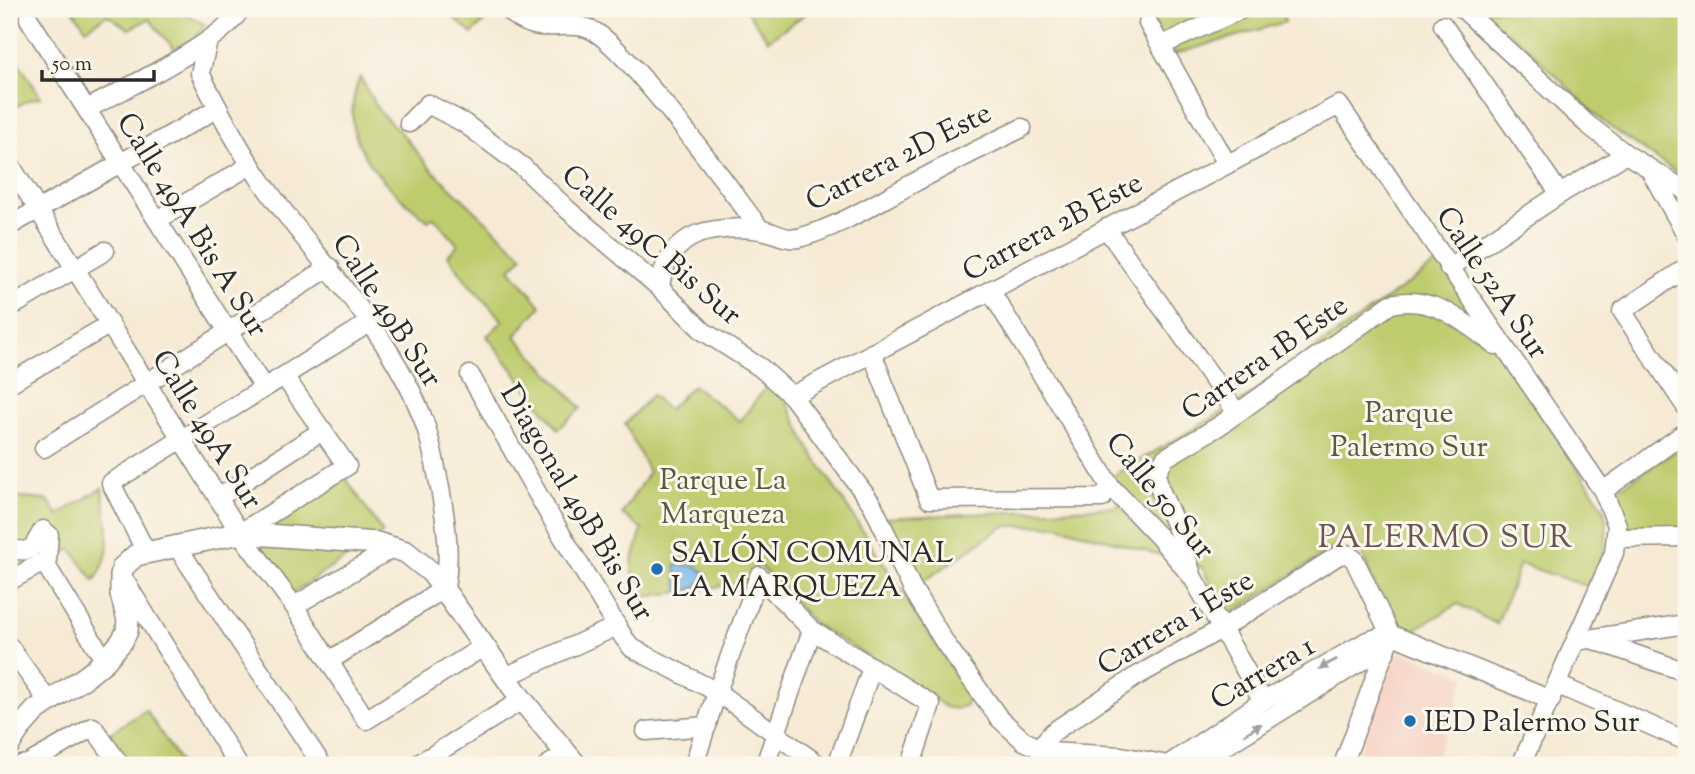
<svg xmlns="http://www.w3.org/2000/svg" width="1695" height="774" viewBox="0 0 1695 774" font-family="'Sorts Mill Goudy',serif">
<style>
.built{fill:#f6d2c4}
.green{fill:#bfcc6e;stroke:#757c4c;stroke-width:2}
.water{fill:#74b6e9;stroke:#50708a;stroke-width:2}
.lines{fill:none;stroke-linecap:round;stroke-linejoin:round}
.minor-casing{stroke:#908a80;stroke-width:21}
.tertiary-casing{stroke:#908a80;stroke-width:24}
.minor{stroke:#fff;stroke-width:18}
.tertiary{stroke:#fff;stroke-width:21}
.oneway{fill:#a0a0a0}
.poi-dot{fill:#1f6fb2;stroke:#fbf7ec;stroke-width:2.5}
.labels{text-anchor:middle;stroke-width:6;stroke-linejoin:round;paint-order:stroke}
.street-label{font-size:30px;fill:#2b2b2b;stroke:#fbf7ec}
.park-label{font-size:30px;fill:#575b3f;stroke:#fbf7ec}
.poi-label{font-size:30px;fill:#2b2b2b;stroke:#fbf7ec;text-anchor:start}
.neighbourhood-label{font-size:32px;letter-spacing:2px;fill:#6d5553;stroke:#fbf7ec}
</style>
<rect width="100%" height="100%" fill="#fbf7ec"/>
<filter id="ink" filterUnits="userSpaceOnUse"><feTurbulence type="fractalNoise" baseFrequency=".0143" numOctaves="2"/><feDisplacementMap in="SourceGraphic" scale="14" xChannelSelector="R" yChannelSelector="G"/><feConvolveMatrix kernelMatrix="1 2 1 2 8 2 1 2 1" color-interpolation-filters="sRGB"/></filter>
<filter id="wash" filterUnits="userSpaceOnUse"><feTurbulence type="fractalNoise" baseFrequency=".00686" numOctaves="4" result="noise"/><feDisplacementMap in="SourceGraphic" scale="28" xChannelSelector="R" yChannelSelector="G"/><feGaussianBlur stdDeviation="1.57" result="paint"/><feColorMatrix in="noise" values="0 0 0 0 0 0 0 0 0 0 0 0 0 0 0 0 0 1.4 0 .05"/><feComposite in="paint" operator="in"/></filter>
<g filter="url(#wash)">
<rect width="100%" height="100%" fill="#f6ead4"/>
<polygon class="built" points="1398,650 1466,677 1433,765 1354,765"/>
<g class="green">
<polygon points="72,9 178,9 205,25 181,57 149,19 129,29 107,15 86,29"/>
<polygon points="444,9 495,9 472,34"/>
<polygon points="745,9 764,9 767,12 769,9 811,10 768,40"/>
<polygon points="1145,9 1254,9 1283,14 1285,22 1175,54"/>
<polygon points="1476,9 1686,9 1686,179 1603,122 1524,44"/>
<polygon points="9,48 41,97 28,100 9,110"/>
<path d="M360,77L379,111L403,135L431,169L523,256L510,269L541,306L515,336L581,408L558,429L487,336L503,321L468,283L448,255L458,245L434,217L428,221C382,182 333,143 360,77Z"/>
<path d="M1439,262L1604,508C1611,537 1602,561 1592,588L1520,564L1497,624L1458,604L1412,631L1391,625L1354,535L1226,617L1202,567L1058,526H1004L921,583L885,518L1115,507L1129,498L1111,477L1238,403Z"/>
<polygon points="769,383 788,405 809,448 963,686 969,698 965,706 955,709 945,707 926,692 816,625 759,565 744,583 635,598 632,563 642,529 622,514 649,472 625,424 652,395 668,410 693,385 740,421"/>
<polygon points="1686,444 1686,528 1628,529 1612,493"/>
<polygon points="343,474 383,533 288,596 249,536"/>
<path d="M102,488C107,520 116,554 94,581L71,549L9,585V497L48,500L58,515Z"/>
<polygon points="146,710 182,765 130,765 107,735"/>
</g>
<polygon class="water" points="675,565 694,565 707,574 695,588 678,590"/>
</g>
<g filter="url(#ink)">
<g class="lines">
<defs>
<g id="minor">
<path d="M508,9C541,44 570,11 601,36C619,50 635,69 649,86C689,132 724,181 761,230"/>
<polyline points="1463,9 1587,124 1626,154 1686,191"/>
<polyline points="29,19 264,388"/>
<polyline points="1148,23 1227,164"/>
<polyline points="1443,25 1560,194"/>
<path d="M208,41L200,73C218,109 237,146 260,179C312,255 388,328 422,416C431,438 435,464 440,488C446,522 451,554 445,588L329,661"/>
<polyline points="1162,45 1242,9"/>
<path d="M87,109C120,91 227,40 240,9"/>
<polyline points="409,123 428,104 464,123 523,167 568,210 660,288 703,331 761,368 792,396 872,504 912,588 945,643 999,718 1011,729 1024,741 1048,752 1121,756 1168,765"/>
<polyline points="9,163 240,533 294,606 366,720 483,647"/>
<polyline points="1650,170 1686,234"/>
<polyline points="157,220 251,165"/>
<polyline points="9,226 218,108"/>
<polyline points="1106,228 1237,413"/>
<polyline points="1449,268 1560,194 1626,154"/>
<polyline points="1686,268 1622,311 1686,407"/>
<path d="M660,288C662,264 675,243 698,234C716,228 743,227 761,230C776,232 787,242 802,237C840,226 874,204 908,186C945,166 983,147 1022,128"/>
<polyline points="990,290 1110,486 1160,538 1193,578 1263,701"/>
<polyline points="9,308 105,251"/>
<polyline points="872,353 929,499 1102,498 1110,486"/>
<polyline points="470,375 549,514 624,638 632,648 717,692 819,765"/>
<polyline points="10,383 110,324"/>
<polyline points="792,396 1339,105 1603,491 1617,525 1614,553 1521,765"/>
<polyline points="44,448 330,267"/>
<polyline points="1603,491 1686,432"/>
<polyline points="218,498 323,430"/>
<polyline points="240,533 347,466 284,376"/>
<polyline points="1617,538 1686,537"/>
<polyline points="176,545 322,765"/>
<path d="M9,548C34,555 32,547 43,530L49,535L47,560L9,581"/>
<polyline points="146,552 111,483 369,323"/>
<polyline points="44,562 105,661"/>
<polyline points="121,575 238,765"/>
<path d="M1193,578L1178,531L1159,487L1157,475L1160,466L1165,458L1219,426L1391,304C1433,294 1464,322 1495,345"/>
<polyline points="294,606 394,547"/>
<polyline points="1390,634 1551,700"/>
<polyline points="1594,640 1686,672"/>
<polyline points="1576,641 1686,624"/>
<polyline points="9,646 48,701"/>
<polyline points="505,677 617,626"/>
<polyline points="1558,685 1686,741"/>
<polyline points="646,731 707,726"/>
<polyline points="1038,749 1053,732 1135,677 1221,629 1339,555 1347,554 1354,559 1390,634"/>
<polyline points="21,765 28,764 93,727 120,765"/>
<polyline points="417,765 522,700"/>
<polyline points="548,765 566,754"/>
<polyline points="694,765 717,692 759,576 812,630 931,704 911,765"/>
<polyline points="765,765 812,630"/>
<polyline points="837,765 872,668"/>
<polyline points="1168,765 1263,701 1367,641 1390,634"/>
<polyline points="1195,765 1366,658 1385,653"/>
<polyline points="1343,765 1387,645"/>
</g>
<polyline id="tertiary" points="9,745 19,729 36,710 87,676 105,661 122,641 127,631 128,620 121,594 121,575 123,567 136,555 240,533 377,543 406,552 432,573 522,700 576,765"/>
</defs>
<use href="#minor" class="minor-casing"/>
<use href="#tertiary" class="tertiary-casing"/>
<use href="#minor" class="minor"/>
<use href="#tertiary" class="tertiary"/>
</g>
<defs><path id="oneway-solid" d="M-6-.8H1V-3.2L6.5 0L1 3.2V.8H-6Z" transform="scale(1.75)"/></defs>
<g class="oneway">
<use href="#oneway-solid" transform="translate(1328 664) rotate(151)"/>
<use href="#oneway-solid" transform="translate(1253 729) rotate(-32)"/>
</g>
</g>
<g class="poi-dot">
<circle cx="657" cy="569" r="7"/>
<circle cx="1410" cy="721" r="7"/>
</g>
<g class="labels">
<g class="street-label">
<text transform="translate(898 156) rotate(-27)" y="10">Carrera 2D Este</text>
<text transform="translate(193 224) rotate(58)" y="10">Calle 49A Bis A Sur</text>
<text transform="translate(1052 226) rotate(-28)" y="10">Carrera 2B Este</text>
<text transform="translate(652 244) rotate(41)" y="10">Calle 49C Bis Sur</text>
<text transform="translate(1493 282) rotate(56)" y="10">Calle 52A Sur</text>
<text transform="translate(388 310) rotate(57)" y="10">Calle 49B Sur</text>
<text transform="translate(1264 357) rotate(-35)" y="10">Carrera 1B Este</text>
<text transform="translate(208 429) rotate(58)" y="10">Calle 49A Sur</text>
<text transform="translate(1161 495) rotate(51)" y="10">Calle 50 Sur</text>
<text transform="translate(578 502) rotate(59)" y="10">Diagonal 49B Bis Sur</text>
<text transform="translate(1175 622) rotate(-31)" y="10">Carrera 1 Este</text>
<text transform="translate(1262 672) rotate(-31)" y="10">Carrera 1</text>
</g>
<g class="park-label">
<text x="1409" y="422">Parque<tspan x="1409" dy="34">Palermo Sur</tspan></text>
<text x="723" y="489">Parque La<tspan x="723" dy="34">Marqueza</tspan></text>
</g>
<g class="poi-label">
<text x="671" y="562">SALÓN COMUNAL<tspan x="671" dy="34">LA MARQUEZA</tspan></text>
<text x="1424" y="731">IED Palermo Sur</text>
</g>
<g class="neighbourhood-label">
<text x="1446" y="547">PALERMO SUR</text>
</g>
</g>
<rect width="1695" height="774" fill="none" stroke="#fbf7ec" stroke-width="35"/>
<path d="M42 70v10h112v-10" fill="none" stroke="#2b2b2b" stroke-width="3.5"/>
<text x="52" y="70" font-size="21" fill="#2b2b2b" stroke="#fbf7ec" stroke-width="5" paint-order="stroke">50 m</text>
</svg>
